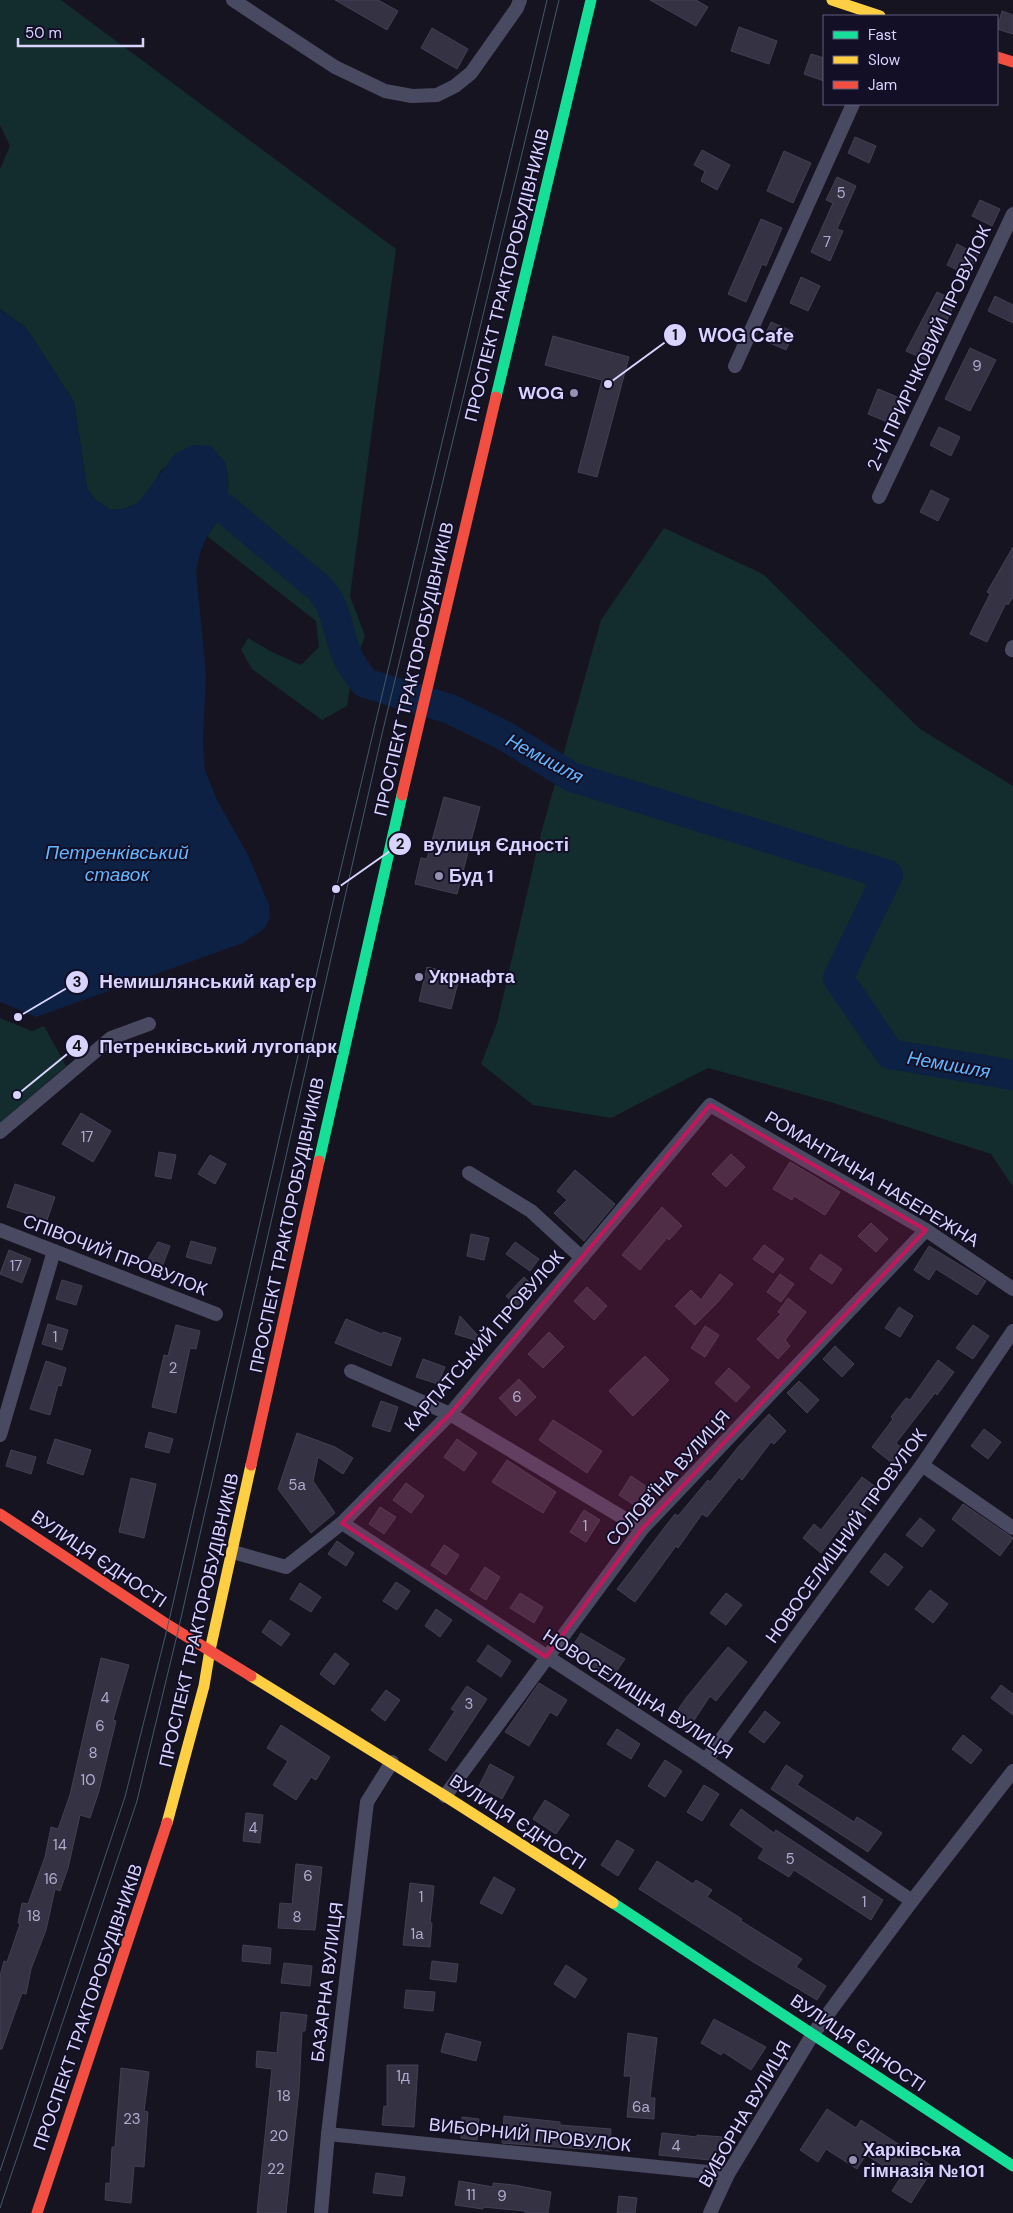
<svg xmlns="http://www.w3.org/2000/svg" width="1013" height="2213" viewBox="0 0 1013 2213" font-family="'DM Sans',sans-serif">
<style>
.green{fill:#132c2d}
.water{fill:#0d2144}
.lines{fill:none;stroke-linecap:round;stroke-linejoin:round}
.river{stroke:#0d2144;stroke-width:30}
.building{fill:#343243;stroke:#433f54}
.street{stroke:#4a4962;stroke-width:14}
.fast{stroke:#16e098;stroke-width:11}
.slow{stroke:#ffcf43;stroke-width:11}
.jam{stroke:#f24e42;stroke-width:11}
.tram{stroke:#43596b;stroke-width:1}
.marked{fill:#c2185b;fill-opacity:0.2;stroke:#c2185b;stroke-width:4;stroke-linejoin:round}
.poi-dot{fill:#9591b1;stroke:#130f26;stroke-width:2}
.labels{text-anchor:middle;stroke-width:4;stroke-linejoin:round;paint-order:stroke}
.number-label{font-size:15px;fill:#b0acd0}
.street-label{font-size:18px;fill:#d9d4ff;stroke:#130f26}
.poi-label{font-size:18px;font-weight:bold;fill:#d9d4ff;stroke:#130f26;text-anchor:start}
.water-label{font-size:19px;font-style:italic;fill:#62b6ff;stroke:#130f26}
.leader{fill:none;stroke:#d9d4ff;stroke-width:2}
.callout-dot{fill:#d9d4ff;stroke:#130f26;stroke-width:2}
.mark-label{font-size:15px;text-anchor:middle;font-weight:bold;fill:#111}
.callout-label{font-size:19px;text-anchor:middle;font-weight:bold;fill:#d9d4ff;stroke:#130f26;stroke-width:4;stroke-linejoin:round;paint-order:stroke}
</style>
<rect width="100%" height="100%" fill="#161421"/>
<g class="green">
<polygon points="0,0 61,0 396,249 350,596 365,636 353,668 347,706 322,720 252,669 241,650 248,638 272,652 301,665 319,647 316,621 207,536 226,510 228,478 225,462 162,469 148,493 138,503 123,509 109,509 97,501 87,489 74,402 26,328 0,309 0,169 10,146 0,125"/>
<polygon points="664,528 763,574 920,729 1013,786 1013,1187 991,1154 830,1102 708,1068 611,1118 533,1105 481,1064 497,1023 540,837 601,620"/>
<polygon points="0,1018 32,1031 44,1026 66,1066 0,1123"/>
</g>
<polygon class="water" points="0,309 26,328 74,402 87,489 97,501 109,509 123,509 138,503 175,454 193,445 211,446 225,462 228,478 226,510 207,536 201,550 196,571 206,674 203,742 205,770 217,800 248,855 269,905 270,917 264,929 243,943 36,1017 0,1002"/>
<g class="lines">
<path class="river" d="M189,502C204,497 213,502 226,510L319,588C337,606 337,630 346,653C350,664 358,674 365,683L450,709L503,735L572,777L888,875L838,978L890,1054L1013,1075"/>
</g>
<g class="building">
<polygon points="335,0 378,0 398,11 387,30"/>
<polygon points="650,0 696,0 708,7 696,26"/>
<polygon points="1002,11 1013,15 1013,34 997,29"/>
<polygon points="739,27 777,41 769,64 731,51"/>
<polygon points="432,28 468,49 457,69 421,48"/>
<polygon points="811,54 824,58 824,81 804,74"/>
<polygon points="855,137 876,146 869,163 848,153"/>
<polygon points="702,150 730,165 717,190 701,181 705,171 694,165"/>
<polygon points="784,151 811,163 793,203 767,191"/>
<polygon points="837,177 856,186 837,229 843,231 830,261 811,252 833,203 826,200"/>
<polygon points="980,200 1000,209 992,226 972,216"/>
<polygon points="761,219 782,228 766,266 762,264 746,302 728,294"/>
<polygon points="957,244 978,255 968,275 947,265"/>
<polygon points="801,277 820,286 808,311 790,303"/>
<polygon points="937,292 956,301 928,361 906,351"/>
<polygon points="995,296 1013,305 1013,323 988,311"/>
<polygon points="771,322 794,332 786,350 763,340"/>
<polygon points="553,336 629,357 597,477 578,472 602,380 545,365"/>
<polygon points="970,348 996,360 970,411 945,399"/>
<polygon points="878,389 905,400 895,425 868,414"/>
<polygon points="939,427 960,437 951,456 930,445"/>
<polygon points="931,490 949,499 938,521 920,512"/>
<polygon points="1013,547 1013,597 1008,605 1006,603 987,642 970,634 990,594 987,592"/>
<polygon points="444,797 480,807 457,894 415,884 421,858 427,859"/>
<polygon points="427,967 460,975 451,1009 419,1001"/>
<polygon points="81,1113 111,1131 93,1162 62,1144"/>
<polygon points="159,1152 176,1155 171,1179 155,1176"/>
<polygon points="731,1154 745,1167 726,1187 712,1174"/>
<polygon points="210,1155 226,1164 215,1184 198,1174"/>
<polygon points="790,1162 840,1192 825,1215 794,1196 792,1200 773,1189"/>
<polygon points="575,1170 615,1204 584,1241 554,1213 567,1200 557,1191"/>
<polygon points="15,1184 55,1197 47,1220 7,1207"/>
<polygon points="662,1207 682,1226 669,1240 667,1238 640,1270 622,1255"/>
<polygon points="871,1223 888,1239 876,1252 858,1236"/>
<polygon points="471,1234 489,1238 484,1260 467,1256"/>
<polygon points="191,1241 216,1248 211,1264 186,1257"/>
<polygon points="158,1242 170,1246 162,1267 146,1262"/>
<polygon points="515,1242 539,1259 530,1271 506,1254"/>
<polygon points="764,1245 784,1259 773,1273 753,1259"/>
<polygon points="929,1246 986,1281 977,1295 936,1269 929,1280 914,1270"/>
<polygon points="9,1250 31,1259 22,1283 0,1274"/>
<polygon points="820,1254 842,1269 832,1284 810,1269"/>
<polygon points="720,1274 733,1284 717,1303 695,1325 675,1306 691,1290 701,1300"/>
<polygon points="780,1274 794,1284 781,1302 767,1292"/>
<polygon points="524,1277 537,1290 519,1309 506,1296"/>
<polygon points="62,1280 82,1286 76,1305 56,1299"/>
<polygon points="587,1287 607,1306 594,1320 574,1301"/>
<polygon points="788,1298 806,1312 785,1340 790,1346 778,1359 757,1339 781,1314 778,1312"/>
<polygon points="899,1307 913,1316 900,1337 885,1328"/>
<polygon points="460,1316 485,1343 455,1334"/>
<polygon points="346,1319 382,1334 383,1332 401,1338 391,1366 335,1343"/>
<polygon points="48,1324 68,1330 62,1350 42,1344"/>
<polygon points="176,1325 200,1331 196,1349 190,1348 176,1413 152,1407 164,1355 168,1356"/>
<polygon points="973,1325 989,1336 973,1359 956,1348"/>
<polygon points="705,1326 719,1335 705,1357 691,1348"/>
<polygon points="549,1332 564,1347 543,1368 528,1354"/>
<polygon points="835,1346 854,1364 842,1377 823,1359"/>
<polygon points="645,1356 669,1380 633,1416 609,1391"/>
<polygon points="423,1359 445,1367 438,1384 416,1377"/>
<polygon points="938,1360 954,1372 937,1395 935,1393 896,1443 903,1449 892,1463 872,1447 893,1419 891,1417 906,1398 910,1400"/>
<polygon points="46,1361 66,1368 61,1386 58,1385 50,1415 30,1409"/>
<polygon points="729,1368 750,1387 736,1402 715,1383"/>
<polygon points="519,1379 536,1397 516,1416 499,1398"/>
<polygon points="799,1381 819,1400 807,1413 787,1393"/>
<polygon points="381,1401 398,1407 390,1432 372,1426"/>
<polygon points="769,1414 786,1431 774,1444 771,1442 742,1480 739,1477 707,1517 702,1514 678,1548 676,1546 635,1602 617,1589 675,1514 678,1516 708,1480 710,1482 739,1446"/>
<polygon points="553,1420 602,1451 587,1473 539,1440"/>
<polygon points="984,1429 1001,1442 988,1459 971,1446"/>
<polygon points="149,1432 173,1439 169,1453 145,1447"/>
<polygon points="297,1433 335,1447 353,1458 343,1474 318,1457 313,1481 335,1513 311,1533 278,1489"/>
<polygon points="55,1439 91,1450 83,1475 47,1463"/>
<polygon points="457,1439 477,1453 464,1471 444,1457"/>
<polygon points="11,1450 36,1457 31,1474 6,1466"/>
<polygon points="507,1460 556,1492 543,1513 492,1482"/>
<polygon points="631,1476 647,1487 634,1505 619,1495"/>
<polygon points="862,1477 881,1491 850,1531 842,1525 821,1553 803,1538 814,1524 821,1530"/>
<polygon points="131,1478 156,1484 144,1538 119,1532"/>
<polygon points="406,1483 424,1496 411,1513 393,1500"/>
<polygon points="963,1504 1013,1538 1000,1556 952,1519"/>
<polygon points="380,1507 396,1517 384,1534 369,1524"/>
<polygon points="584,1510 600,1520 586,1542 570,1532"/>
<polygon points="920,1518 935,1530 922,1547 906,1535"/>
<polygon points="337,1541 354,1553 346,1566 328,1554"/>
<polygon points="444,1545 459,1555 446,1575 431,1565"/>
<polygon points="885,1553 903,1567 888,1586 870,1572"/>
<polygon points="485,1567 500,1577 486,1600 470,1590"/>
<polygon points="396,1582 410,1591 397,1610 383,1601"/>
<polygon points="300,1583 321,1597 311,1612 290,1599"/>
<polygon points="930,1590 948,1604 933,1623 915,1609"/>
<polygon points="520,1593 543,1607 534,1623 510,1608"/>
<polygon points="726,1593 742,1605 726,1625 710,1613"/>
<polygon points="436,1609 452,1620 440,1637 425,1626"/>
<polygon points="270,1620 290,1634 281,1646 262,1632"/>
<polygon points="581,1633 625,1659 611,1679 569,1652"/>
<polygon points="488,1645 511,1661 501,1677 477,1661"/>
<polygon points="728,1647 747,1662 716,1701 710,1696 687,1731 671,1720 686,1698"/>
<polygon points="335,1653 349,1664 334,1685 320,1674"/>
<polygon points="101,1658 129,1665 113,1720 116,1721 99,1791 90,1818 80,1815 68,1868 60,1891 55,1889 46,1930 31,1969 26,1994 22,1993 2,2049 0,2049 0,1976 4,1961 7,1962 20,1924 18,1923 22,1903 28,1904 45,1857 51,1827 58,1829 70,1795"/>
<polygon points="539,1683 567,1700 557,1716 550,1712 529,1746 505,1732"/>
<polygon points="1001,1685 1013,1694 1013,1715 991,1698"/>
<polygon points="467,1686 487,1699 446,1761 429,1750 455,1711 451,1709"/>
<polygon points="386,1690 400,1700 385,1721 371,1710"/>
<polygon points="765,1711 780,1723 764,1743 749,1732"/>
<polygon points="281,1725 330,1757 316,1780 311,1777 296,1800 273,1785 288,1761 267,1748"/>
<polygon points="617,1729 640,1744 631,1759 607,1744"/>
<polygon points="963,1735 982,1750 971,1764 952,1749"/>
<polygon points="665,1760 682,1771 665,1797 648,1786"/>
<polygon points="490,1764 514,1777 502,1799 479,1786"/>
<polygon points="786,1765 803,1776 797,1785 854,1822 857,1817 882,1833 868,1852 771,1789"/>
<polygon points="704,1785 719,1794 702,1821 687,1812"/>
<polygon points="545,1800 569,1815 556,1834 533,1819"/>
<polygon points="741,1809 774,1833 776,1830 883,1900 871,1920 794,1870 789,1877 758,1858 764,1849 730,1825"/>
<polygon points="246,1813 263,1815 260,1843 243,1841"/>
<polygon points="617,1840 634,1850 618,1876 601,1865"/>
<polygon points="657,1861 693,1884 696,1880 712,1890 707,1897 742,1919 741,1921 802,1959 796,1967 826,1986 817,2000 755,1963 639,1889"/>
<polygon points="296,1864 322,1867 315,1930 278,1928 280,1903 292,1904"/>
<polygon points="494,1877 515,1889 502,1914 480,1903"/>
<polygon points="410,1883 434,1886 430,1923 432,1923 430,1947 403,1945"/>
<polygon points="243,1945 271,1948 270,1964 242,1961"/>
<polygon points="432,1961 458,1964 456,1982 430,1979"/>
<polygon points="284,1963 312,1966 310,1986 281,1983"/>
<polygon points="566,1965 587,1979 575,1998 554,1984"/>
<polygon points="406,1990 435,1992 433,2011 404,2008"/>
<polygon points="281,2012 307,2015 305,2031 302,2031 299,2089 286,2213 257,2213 272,2069 256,2067 257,2051 277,2053"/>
<polygon points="714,2019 766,2047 751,2070 723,2052 721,2055 701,2043"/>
<polygon points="446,2033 481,2042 476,2061 441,2052"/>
<polygon points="628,2033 657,2038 650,2098 655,2098 654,2119 627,2117 631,2076 624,2076"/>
<polygon points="387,2065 418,2065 414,2127 382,2125 384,2106 387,2107"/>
<polygon points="121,2068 149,2072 144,2111 148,2112 144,2167 134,2166 131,2203 105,2200 106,2183 110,2184 112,2147 115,2147"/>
<polygon points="827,2109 856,2128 861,2120 934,2167 911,2203 892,2191 901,2177 866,2155 857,2169 826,2149 818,2162 800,2150"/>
<polygon points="504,2116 560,2122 560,2125 611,2129 610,2151 502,2143"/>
<polygon points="462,2117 479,2119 477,2140 461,2138"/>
<polygon points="662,2133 697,2137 697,2135 723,2137 720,2161 659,2155"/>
<polygon points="376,2173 405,2177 402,2196 373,2193"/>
<polygon points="459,2181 493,2187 493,2183 514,2185 551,2192 548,2213 525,2213 525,2211 483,2207 483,2209 455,2205"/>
<polygon points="619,2196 637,2198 635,2213 617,2213"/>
</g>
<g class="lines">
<g class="street">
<polyline points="233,0 335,67 385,91 412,96 437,95 455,86 471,73 517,8 520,0"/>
<polyline points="735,366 853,104"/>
<polyline points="879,497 1013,214"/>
<polyline points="1012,650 1013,647"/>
<polyline points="0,1132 111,1038 149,1024"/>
<polyline points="469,1173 531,1211 582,1258"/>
<polyline points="0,1230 216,1314"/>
<polyline points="351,1371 450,1414 642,1529"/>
<polyline points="0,1435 54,1251"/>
<polyline points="922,1465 1013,1528"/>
<polyline points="342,1523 706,1760 912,1901"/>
<polyline points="233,1552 286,1567 342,1523 450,1414 710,1105 926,1230 1013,1289"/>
<polyline points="706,1760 922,1465 1013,1331"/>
<polyline points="445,1796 642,1529 926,1230"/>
<polyline points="328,2134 728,2174"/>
<polyline points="321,2213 328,2134 367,1802 392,1762"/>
<polyline points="710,2213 728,2174 813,2034 912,1901 1013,1771"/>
</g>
<g class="fast">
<polyline points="496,397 591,0"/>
<polyline points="319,1161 402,795"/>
<polyline points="613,1903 1013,2166"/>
</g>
<g class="slow">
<polyline points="832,0 880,16"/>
<polyline points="251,1676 445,1796 613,1903"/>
<polyline points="167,1823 204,1686 210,1650 251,1465"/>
</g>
<g class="jam">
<polyline points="997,57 1013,62"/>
<polyline points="402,795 496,397"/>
<polyline points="251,1465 319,1161"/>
<polyline points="0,1514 168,1625 251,1676"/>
<polyline points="37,2213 167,1823"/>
</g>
<g class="tram">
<polyline points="0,2171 125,1797 168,1625 336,889 547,0"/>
<polyline points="0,2208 137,1801 178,1631 382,734 559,0"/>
</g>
</g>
<path class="marked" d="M710,1105L926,1230L642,1529L546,1657L342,1523L450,1414Z"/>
<g class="poi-dot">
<circle cx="574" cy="393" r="5"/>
<circle cx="439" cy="876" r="5"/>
<circle cx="419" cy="977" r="5"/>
<circle cx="853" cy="2160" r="5"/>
</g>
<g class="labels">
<g class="number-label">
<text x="841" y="198">5</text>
<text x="827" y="247">7</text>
<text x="977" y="371">9</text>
<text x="87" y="1142">17</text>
<text x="16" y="1271">17</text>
<text x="55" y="1342">1</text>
<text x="173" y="1373">2</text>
<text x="517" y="1402">6</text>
<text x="297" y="1490">5а</text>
<text x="585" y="1531">1</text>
<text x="105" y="1703">4</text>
<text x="469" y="1709">3</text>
<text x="100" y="1731">6</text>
<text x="93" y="1758">8</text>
<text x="88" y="1785">10</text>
<text x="253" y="1833">4</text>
<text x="60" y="1850">14</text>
<text x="790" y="1864">5</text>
<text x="308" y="1881">6</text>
<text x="51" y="1884">16</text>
<text x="421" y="1902">1</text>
<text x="864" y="1907">1</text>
<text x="34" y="1921">18</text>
<text x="297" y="1922">8</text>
<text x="417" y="1939">1а</text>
<text x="403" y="2081">1д</text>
<text x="284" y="2101">18</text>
<text x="641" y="2112">6а</text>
<text x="132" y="2124">23</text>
<text x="279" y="2141">20</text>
<text x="676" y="2151">4</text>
<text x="276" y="2174">22</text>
<text x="471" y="2200">11</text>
<text x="502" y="2201">9</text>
</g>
<g class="street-label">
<text transform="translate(507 275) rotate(-76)" y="6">ПРОСПЕКТ ТРАКТОРОБУДІВНИКІВ</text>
<text transform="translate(929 348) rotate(-65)" y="6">2-Й ПРИРІЧКОВИЙ ПРОВУЛОК</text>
<text transform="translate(414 669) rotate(-77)" y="6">ПРОСПЕКТ ТРАКТОРОБУДІВНИКІВ</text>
<text transform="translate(872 1179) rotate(31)" y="6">РОМАНТИЧНА НАБЕРЕЖНА</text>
<text transform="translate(287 1225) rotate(-78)" y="6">ПРОСПЕКТ ТРАКТОРОБУДІВНИКІВ</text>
<text transform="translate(115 1255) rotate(21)" y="6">СПІВОЧИЙ ПРОВУЛОК</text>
<text transform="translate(484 1341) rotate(-49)" y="6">КАРПАТСЬКИЙ ПРОВУЛОК</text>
<text transform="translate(668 1478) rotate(-48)" y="6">СОЛОВ'ЇНА ВУЛИЦЯ</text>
<text transform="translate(846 1536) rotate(-54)" y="6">НОВОСЕЛИЩНИЙ ПРОВУЛОК</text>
<text transform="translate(99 1559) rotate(34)" y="6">ВУЛИЦЯ ЄДНОСТІ</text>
<text transform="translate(199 1620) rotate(-77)" y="6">ПРОСПЕКТ ТРАКТОРОБУДІВНИКІВ</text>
<text transform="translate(638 1694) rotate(33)" y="6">НОВОСЕЛИЩНА ВУЛИЦЯ</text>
<text transform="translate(518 1822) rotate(33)" y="6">ВУЛИЦЯ ЄДНОСТІ</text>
<text transform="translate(327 1982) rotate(-83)" y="6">БАЗАРНА ВУЛИЦЯ</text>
<text transform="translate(88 2007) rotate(-71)" y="6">ПРОСПЕКТ ТРАКТОРОБУДІВНИКІВ</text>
<text transform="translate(858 2043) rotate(34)" y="6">ВУЛИЦЯ ЄДНОСТІ</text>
<text transform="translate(745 2114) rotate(-60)" y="6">ВИБОРНА ВУЛИЦЯ</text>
<text transform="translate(530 2135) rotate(6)" y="6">ВИБОРНИЙ ПРОВУЛОК</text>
</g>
<g class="poi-label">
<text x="564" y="399" text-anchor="end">WOG</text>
<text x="449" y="882">Буд 1</text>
<text x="429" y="983">Укрнафта</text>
<text x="863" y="2156">Харківська<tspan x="863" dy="21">гімназія №101</tspan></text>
</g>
<g class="water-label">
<text transform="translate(545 758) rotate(28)" y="7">Немишля</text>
<text x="117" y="859">Петренківський<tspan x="117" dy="22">ставок</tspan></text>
<text transform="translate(949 1064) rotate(10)" y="7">Немишля</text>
</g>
</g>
<path class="leader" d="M608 384L675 335M336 889L400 844M18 1017L77 982M17 1095L77 1046"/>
<g class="callout-dot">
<circle cx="608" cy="384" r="5"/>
<circle cx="336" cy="889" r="5"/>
<circle cx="18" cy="1017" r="5"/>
<circle cx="17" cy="1095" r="5"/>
<circle cx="675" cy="335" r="12"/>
<circle cx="400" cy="844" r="12"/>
<circle cx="77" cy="982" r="12"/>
<circle cx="77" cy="1046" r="12"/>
</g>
<g class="mark-label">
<text x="675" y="340">1</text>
<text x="400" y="849">2</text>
<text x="77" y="987">3</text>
<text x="77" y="1051">4</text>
</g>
<g class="callout-label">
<text x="746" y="342">WOG Cafe</text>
<text x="496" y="851">вулиця Єдності</text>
<text x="208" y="988">Немишлянський кар'єр</text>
<text x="218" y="1053">Петренківський лугопарк</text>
</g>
<rect x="823" y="15" width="175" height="90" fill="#130f26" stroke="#625e7d"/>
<rect x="833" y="31" width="25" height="8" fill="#16e098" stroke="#625e7d"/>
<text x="868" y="40" font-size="15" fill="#d9d4ff">Fast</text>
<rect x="833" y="56" width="25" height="8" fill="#ffcf43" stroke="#625e7d"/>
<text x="868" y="65" font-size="15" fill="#d9d4ff">Slow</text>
<rect x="833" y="81" width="25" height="8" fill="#f24e42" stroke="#625e7d"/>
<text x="868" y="90" font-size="15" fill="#d9d4ff">Jam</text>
<path d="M18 38v8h125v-8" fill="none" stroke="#d9d4ff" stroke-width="2.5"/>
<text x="25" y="38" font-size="15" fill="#d9d4ff" stroke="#130f26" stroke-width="4" paint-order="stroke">50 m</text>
</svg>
